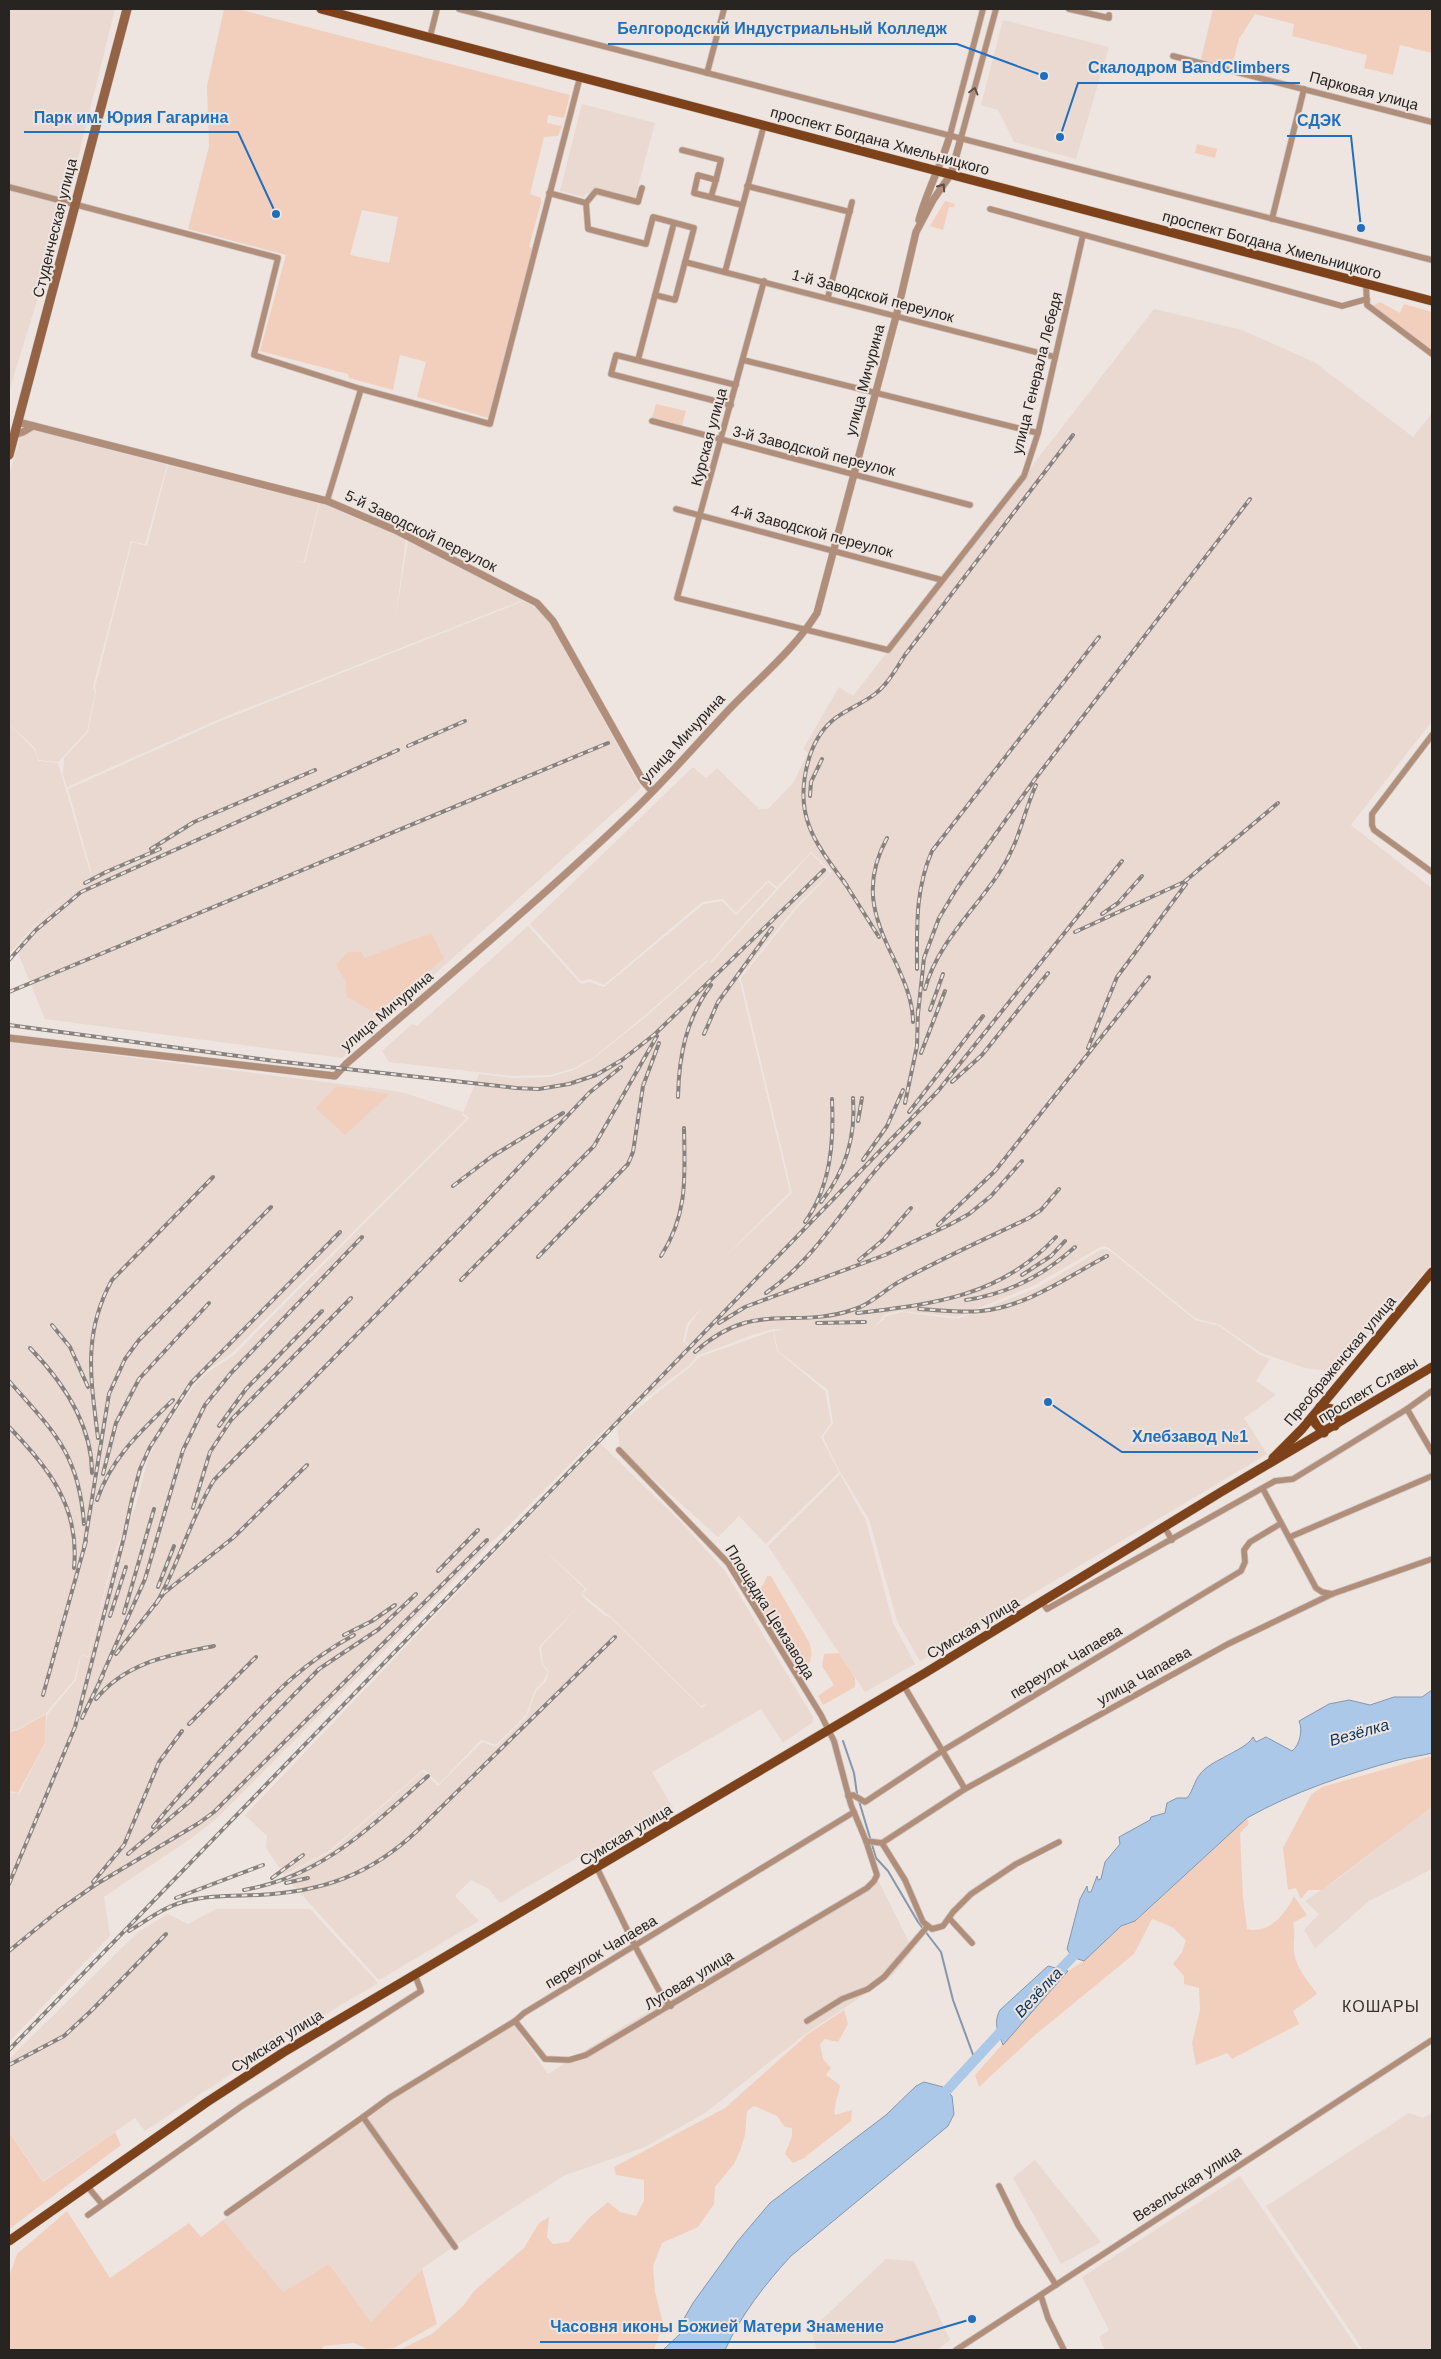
<svg xmlns="http://www.w3.org/2000/svg" width="1441" height="2359" viewBox="0 0 1441 2359" font-family="Helvetica,sans-serif">
<style>
.built{fill:#e9d9d0;fill-rule:evenodd}
.green{fill:#f1cfbc;fill-rule:evenodd}
.water{fill:#acc8e8;stroke:#8497ad}
.lines{fill:none;stroke-linecap:round;stroke-linejoin:round}
.stream{stroke:#8497ad;stroke-width:2}
.river{stroke:#acc8e8;stroke-width:10}
.minor-casing{stroke:#cac2be;stroke-width:7}
.tertiary-casing{stroke:#cac2be;stroke-width:8}
.secondary-casing{stroke:#cac2be;stroke-width:10}
.primary-casing{stroke:#cac2be;stroke-width:10}
.minor{stroke:#b18e7a;stroke-width:5.5}
.tertiary{stroke:#b18e7a;stroke-width:7}
.secondary{stroke:#946244;stroke-width:9}
.primary{stroke:#7e421a;stroke-width:9}
.rail-casing{stroke:#88827f;stroke-width:4}
.rail{stroke:#eee5e0;stroke-width:2;stroke-dasharray:5.5;stroke-linecap:butt}
.oneway{stroke:#5e4e45}
.labels{text-anchor:middle;stroke-width:4;stroke-linejoin:round;paint-order:stroke}
.street-label{font-size:15px;fill:#272422;stroke:#eee5e0}
.water-label{font-size:16px;font-style:italic;fill:#0a335c;stroke:#eee5e0}
.neighbourhood-label{font-size:16px;letter-spacing:1px;fill:#39322f;stroke:#eee5e0}
.leader{fill:none;stroke:#1f6fbe;stroke-width:2}
.callout-dot{fill:#1f6fbe;stroke:#eee5e0;stroke-width:2}
.callout-label{font-size:16px;text-anchor:middle;font-weight:bold;fill:#1f6fbe;stroke:#eee5e0;stroke-width:4;stroke-linejoin:round;paint-order:stroke}
</style>
<rect width="100%" height="100%" fill="#eee5e0"/>
<g class="built">
<polygon points="9,9 115,9 64,214 9,391"/>
<polygon points="1003,20 1109,47 1076,159 1014,142 998,110 981,105"/>
<polygon points="582,104 655,123 633,205 586,193 584,197 560,191"/>
<polygon points="1154,309 1242,330 1314,362 1413,437 1432,413 1432,721 1351,825 1432,888 1432,1264 1331,1376 1322,1370 1305,1368 1261,1353 1220,1325 1195,1318 1109,1248 1102,1246 1035,1285 957,1317 901,1311 885,1314 874,1328 887,1316 901,1312 958,1319 1037,1288 1102,1249 1109,1250 1195,1320 1219,1326 1260,1355 1270,1359 1256,1381 1276,1395 1244,1418 1267,1454 920,1661 897,1621 869,1519 839,1470 823,1437 833,1423 828,1390 778,1351 774,1331 787,1330 774,1329 755,1334 699,1355 685,1341 689,1325 703,1306 687,1324 683,1341 698,1355 690,1365 644,1399 627,1415 604,1430 216,1819 189,1840 104,1897 110,1936 9,2042 9,1792 19,1794 45,1744 47,1715 76,1680 81,1655 88,1657 114,1558 136,1505 148,1459 158,1438 193,1387 205,1374 234,1355 469,1118 463,1113 479,1074 512,1078 550,1077 574,1070 593,1059 649,1014 708,961 711,963 811,853 830,873 796,906 739,978 790,1192 719,1263 792,1193 741,978 797,908 832,872 811,852 777,887 768,880 736,913 723,899 702,902 604,985 590,979 581,981 530,924 693,767 706,778 717,768 759,809 768,809 793,783 808,753 803,749 839,687 853,696"/>
<polygon points="33,430 167,465 145,544 131,541 93,687 95,693 87,731 58,762 38,760 35,748 9,724 9,476 20,437"/>
<polygon points="168,465 319,503 304,562 293,560 305,563 320,503 406,539 395,622 408,540 523,600 222,718 67,787 63,775 64,758 88,732 96,692 95,687 132,542 147,546"/>
<polygon points="524,601 541,611 553,629 641,788 342,1058 45,1019 16,948 46,913 92,874 68,789 223,720"/>
<polygon points="9,725 34,749 38,761 58,763 91,875 46,912 9,954"/>
<polygon points="768,882 776,889 710,962 707,960 648,1013 593,1058 574,1068 550,1075 512,1076 389,1062 382,1051 412,1024 417,1026 528,926 581,984 590,982 604,987 704,904 722,901 736,915"/>
<polygon points="9,1042 388,1090 405,1093 463,1112 462,1115 467,1118 232,1353 205,1372 192,1386 158,1437 146,1459 130,1515 113,1557 88,1656 81,1654 74,1680 46,1713 18,1729 9,1731"/>
<polygon points="773,1331 777,1351 825,1391 831,1423 821,1437 839,1472 766,1544 739,1516 718,1537 620,1449 617,1425 691,1366 699,1357"/>
<path d="M600,1443L682,1523L725,1571L813,1717V1722L783,1743L761,1709L652,1772L673,1808L601,1852L582,1859L580,1856L500,1903L489,1889L471,1880L455,1896L479,1921L379,1980L285,1876L330,1852L423,1771L438,1786L482,1742L496,1747L527,1716L536,1691L546,1681L549,1671L543,1665L541,1647L585,1599L539,1647L542,1665L548,1672L544,1680L535,1690L526,1715L496,1745L481,1740L439,1784L424,1769L329,1851L284,1875L266,1848L267,1836L245,1815ZM539,1545L587,1589L582,1594L611,1617L701,1706L707,1704L702,1708L610,1617L605,1616L585,1599L581,1594L585,1589Z"/>
<polygon points="840,1474 866,1521 893,1623 915,1664 865,1692 768,1546"/>
<polygon points="1432,1807 1432,1869 1369,1901 1315,1948 1304,1930 1319,1914 1305,1901 1338,1879"/>
<polygon points="878,1880 913,1950 892,1976 804,2035 705,2113 645,2147 563,2176 450,2249 422,2269 371,2322 329,2264 283,2292 223,2220 362,2122 433,2068 513,2024 548,2074 627,2024"/>
<polygon points="216,1909 310,1909 378,1983 281,2041 145,2131 135,2118 43,2181 9,2131 9,2059 138,1932 168,1914 188,1924"/>
<polygon points="1409,2113 1423,2118 1432,2113 1432,2350 1363,2350 1266,2206"/>
<polygon points="1035,2160 1101,2242 1061,2264 1013,2178"/>
<polygon points="1240,2176 1359,2350 1105,2350 1099,2337 1109,2330 1082,2277"/>
<polygon points="886,2259 914,2261 950,2340 937,2350 817,2350 811,2330"/>
</g>
<g class="green">
<path d="M224,9H238L570,95L564,118L548,115L547,123L562,126L558,136L544,137L530,194L541,198V203L529,247L532,248L488,418L417,397L426,362L400,355L393,390L349,378L348,374L260,351L286,255L188,229L209,146L207,86ZM362,210L398,217L389,263L350,255Z"/>
<polygon points="1213,9 1432,9 1432,53 1400,45 1393,75 1364,68 1367,55 1292,36 1294,24 1255,14 1239,39 1232,67 1201,59"/>
<polygon points="1197,144 1217,149 1215,158 1195,153"/>
<polygon points="945,201 955,204 954,207 949,207 943,230 930,226"/>
<polygon points="1380,302 1400,313 1404,304 1432,312 1432,349 1372,306"/>
<polygon points="656,404 686,411 682,426 652,418"/>
<polygon points="431,933 444,958 385,1007 376,1013 347,997 345,980 336,965 348,952 361,952 365,958"/>
<polygon points="337,1086 389,1094 345,1135 316,1108"/>
<path d="M767,1576H771L809,1642C813,1653 813,1664 801,1670H796C787,1656 758,1616 757,1601C756,1592 765,1584 767,1576Z"/>
<polygon points="839,1653 855,1678 855,1687 823,1705 818,1696 834,1685 822,1666 824,1654"/>
<polygon points="46,1714 45,1743 18,1793 9,1791 9,1732 18,1730"/>
<polygon points="1432,1756 1432,1807 1322,1890 1308,1890 1301,1899 1296,1888 1288,1890 1283,1848 1311,1795 1322,1787"/>
<path d="M1247,1818L1249,1824L1240,1833L1243,1897L1247,1929C1269,1935 1286,1913 1294,1896L1307,1915L1293,1923C1296,1933 1293,1941 1294,1951C1295,1967 1308,1981 1317,1994L1293,2011L1299,2024L1232,2059L1227,2053L1196,2065L1192,2043L1200,2010L1199,1988L1184,1984V1976L1173,1964L1182,1952L1186,1940L1172,1927L1152,1919L1134,1954L1035,2035L979,2087L975,2075L1068,1971L1084,1961L1121,1926L1135,1921L1152,1906Z"/>
<path d="M844,2010L848,2024L838,2042L825,2039L820,2044L823,2059L831,2068L826,2075L840,2085C839,2096 833,2104 835,2115L852,2110L851,2121L804,2158L793,2163L785,2154L792,2136V2128L785,2127L777,2116L754,2106L747,2111L745,2135L741,2148L734,2164L715,2187L714,2204L698,2227L662,2243L653,2266L655,2292L663,2323L654,2350H399L432,2334L464,2305L474,2291L524,2248L539,2223L549,2217L547,2237L553,2244L568,2242L590,2217L608,2202L620,2212L636,2216L644,2201V2180L616,2175L614,2167L725,2108L808,2034Z"/>
<polygon points="9,2132 43,2182 115,2132 121,2145 9,2229"/>
<polygon points="67,2211 110,2278 189,2223 201,2237 223,2220 283,2292 329,2264 371,2322 422,2269 437,2324 394,2348 369,2350 354,2343 324,2346 321,2350 9,2350 9,2277 17,2254"/>
</g>
<g class="water">
<path d="M1432,1690V1753C1421,1756 1409,1757 1398,1760C1347,1774 1293,1792 1247,1818L1135,1921L1121,1926L1084,1961L1072,1957L1067,1949L1080,1899L1087,1886L1088,1892H1091L1097,1876L1098,1880L1101,1879L1105,1862L1120,1844L1119,1837L1150,1820L1151,1817L1165,1813L1167,1803L1177,1798H1187C1194,1790 1194,1778 1205,1769C1216,1759 1248,1748 1253,1737L1256,1742L1266,1737L1292,1751C1300,1745 1303,1730 1299,1721L1329,1704L1349,1700L1370,1705L1394,1697H1422Z"/>
<path d="M1048,1966L1068,1971L1003,2045C998,2032 993,2023 1000,2010Z"/>
<path d="M924,2082L943,2087L952,2096L954,2114L948,2126L791,2256C765,2284 741,2315 725,2350H663L680,2334L682,2322L693,2303L737,2242L770,2203L886,2115L916,2086Z"/>
</g>
<g class="lines">
<g class="stream">
<polyline points="843,1741 854,1773 857,1794"/>
<polyline points="859,1801 876,1858 888,1871 918,1922 941,1952 953,2000 975,2060"/>
</g>
<g class="river">
<polyline points="1052,1978 1082,1947"/>
<polyline points="937,2101 1007,2025"/>
</g>
<defs>
<g id="minor">
<polyline points="459,9 1432,260"/>
<polyline points="1069,9 1109,18 1109,15"/>
<polyline points="430,37 437,9"/>
<polyline points="1173,56 1432,122"/>
<polyline points="707,73 724,9"/>
<polyline points="950,135 983,9"/>
<polyline points="961,138 996,9"/>
<polyline points="682,150 721,160 716,180 698,175 694,193 742,205"/>
<polyline points="747,186 850,212"/>
<polyline points="9,187 278,258 254,355 361,389 490,424 580,77"/>
<polyline points="549,193 586,203 588,229 646,244 653,217 694,228 675,300 655,295"/>
<polyline points="711,197 716,180"/>
<polyline points="586,203 596,191 638,202 642,188"/>
<polyline points="990,209 1342,306 1367,299"/>
<polyline points="1272,219 1304,89"/>
<polyline points="685,262 1055,357"/>
<polyline points="725,272 764,125"/>
<polyline points="764,281 677,598 888,650 1024,476 1038,433 1083,235"/>
<polyline points="1366,285 1367,305 1432,354"/>
<polyline points="828,297 852,202"/>
<polyline points="638,360 674,223"/>
<polyline points="743,360 1038,433"/>
<polyline points="731,405 611,374 616,355 736,385"/>
<polyline points="652,421 970,505"/>
<polyline points="327,501 361,389"/>
<polyline points="676,509 942,580"/>
<polyline points="1432,735 1372,814 1372,825 1374,830 1432,872"/>
<polyline points="1407,1409 1432,1452"/>
<polyline points="1263,1489 1316,1588 1322,1592 1332,1594"/>
<polyline points="1165,1528 1172,1540"/>
<polyline points="1290,1537 1432,1476"/>
<polyline points="1042,1602 1047,1609 1275,1481 1293,1479 1407,1409 1432,1391"/>
<polyline points="904,1686 965,1789"/>
<polyline points="848,1796 853,1795 865,1802 942,1751 1241,1571 1245,1562 1244,1550 1250,1542 1280,1524"/>
<polyline points="866,1841 882,1843"/>
<polyline points="882,1843 965,1789 1228,1644 1332,1594 1432,1559"/>
<polyline points="882,1843 905,1880 923,1922 932,1929 943,1926 953,1912 971,1894 1016,1864 1059,1842"/>
<polyline points="597,1868 635,1946 663,1998 671,2006"/>
<polyline points="949,1918 972,1943"/>
<polyline points="515,2021 545,2059 569,2060 586,2055 867,1888 874,1881 877,1875 866,1841 851,1805 834,1741 821,1715 728,1563 619,1450"/>
<polyline points="807,2021 842,1999 868,1989 884,1977 927,1927"/>
<polyline points="363,2117 389,2098 515,2021 524,2013 854,1812"/>
<polyline points="87,2186 102,2204"/>
<polyline points="999,2186 1018,2225 1056,2285"/>
<polyline points="227,2213 363,2117 455,2247"/>
<polyline points="88,2215 242,2106 421,1991 415,1975"/>
<polyline points="1041,2296 1048,2318 1064,2350"/>
<polyline points="956,2350 1432,2040"/>
</g>
<g id="tertiary">
<path d="M919,220C927,190 942,164 950,135"/>
<polyline points="18,422 327,501 395,530 537,603 553,621 643,781 652,791"/>
<polyline points="14,435 23,432 33,426"/>
<path d="M9,1038L335,1076L346,1064C441,982 538,902 629,815C662,784 692,749 723,716C754,682 792,653 817,613L898,309L916,232L933,200L951,174L961,138"/>
</g>
<polyline id="secondary" points="9,455 127,9"/>
<g id="primary">
<polyline points="321,9 1432,301"/>
<polyline points="1320,1407 1332,1409 1337,1419 1335,1426"/>
<polyline points="1318,1412 1315,1423 1324,1433"/>
<polyline points="1273,1458 1302,1429 1432,1272"/>
<polyline points="9,2241 207,2102 284,2052 925,1673 1221,1492 1432,1367"/>
</g>
</defs>
<use href="#minor" class="minor-casing"/>
<use href="#tertiary" class="tertiary-casing"/>
<use href="#secondary" class="secondary-casing"/>
<use href="#primary" class="primary-casing"/>
<use href="#minor" class="minor"/>
<use href="#tertiary" class="tertiary"/>
<use href="#secondary" class="secondary"/>
<use href="#primary" class="primary"/>
<defs>
<g id="rail">
<polyline points="408,746 465,721"/>
<polyline points="810,796 811,782 822,759"/>
<path d="M887,838C863,882 872,916 894,959C903,978 913,1000 913,1022"/>
<polyline points="151,849 194,822 315,770"/>
<polyline points="843,880 879,937"/>
<polyline points="85,883 106,872 160,849"/>
<path d="M847,886C816,844 793,817 808,762C812,747 820,731 833,720C845,710 862,704 875,694C888,684 896,669 905,655L1073,435"/>
<polyline points="1102,914 1118,903 1142,876"/>
<polyline points="1075,932 1184,882 1278,803"/>
<polyline points="9,960 36,930 81,892 398,750"/>
<path d="M917,969C917,927 915,890 932,851L1099,637"/>
<path d="M925,989C937,944 974,911 999,873C1020,842 1022,816 1036,785"/>
<polyline points="9,992 608,743"/>
<polyline points="930,1010 943,974"/>
<polyline points="918,1014 924,958 939,918 957,888 1035,779 1250,499"/>
<polyline points="9,1025 275,1061 516,1088 539,1089 569,1084 596,1075 622,1060 655,1034 824,870"/>
<polyline points="704,1034 718,1002 772,928"/>
<polyline points="1088,1048 1117,977 1186,884"/>
<polyline points="921,1053 945,991"/>
<polyline points="952,1082 982,1055 1048,973"/>
<path d="M678,1097C679,1054 686,1020 711,985"/>
<polyline points="905,1103 917,1046 918,1009"/>
<polyline points="909,1112 983,1016"/>
<polyline points="858,1121 862,1098"/>
<polyline points="863,1160 887,1126 903,1090"/>
<polyline points="453,1186 491,1157 563,1113"/>
<path d="M821,1202C845,1172 856,1137 853,1098"/>
<path d="M805,1222C831,1186 834,1142 832,1099"/>
<polyline points="938,1225 995,1171 1149,977"/>
<path d="M661,1256C688,1214 685,1177 684,1128"/>
<polyline points="538,1257 628,1164 633,1152 643,1086 659,1043"/>
<polyline points="859,1260 883,1240 911,1208"/>
<polyline points="1022,1275 1051,1256 1065,1241"/>
<polyline points="461,1280 594,1146 657,1036"/>
<path d="M766,1293C810,1263 837,1218 870,1177C885,1158 903,1141 919,1123"/>
<path d="M966,1300C1008,1294 1044,1275 1075,1247"/>
<path d="M919,1309C939,1310 961,1313 981,1311C1026,1307 1067,1277 1107,1256"/>
<path d="M857,1313C934,1304 1000,1297 1056,1237"/>
<polyline points="719,1323 745,1307 885,1255 949,1225 969,1214 991,1196 1022,1161"/>
<polyline points="817,1323 865,1322"/>
<polyline points="52,1325 70,1347 88,1387"/>
<path d="M30,1348C63,1382 92,1424 92,1473"/>
<path d="M695,1352C755,1298 793,1331 855,1309C871,1304 882,1292 897,1283C940,1259 985,1239 1029,1218L1041,1210L1059,1189"/>
<path d="M9,1381C53,1431 79,1453 84,1524"/>
<polyline points="219,1426 246,1389 322,1311"/>
<path d="M9,1427C49,1468 80,1507 74,1568"/>
<path d="M98,1438C91,1380 82,1334 112,1280L213,1177"/>
<polyline points="103,1474 116,1423 139,1379 209,1303"/>
<path d="M97,1500C111,1458 141,1431 173,1400"/>
<polyline points="193,1508 210,1452 231,1420 351,1298"/>
<polyline points="84,1548 109,1394 125,1359 139,1340 271,1207"/>
<polyline points="438,1571 478,1530"/>
<polyline points="158,1587 174,1546"/>
<path d="M156,1604C179,1564 190,1519 214,1480L469,1220L589,1093L621,1067"/>
<polyline points="124,1613 154,1509"/>
<polyline points="110,1616 126,1567"/>
<polyline points="344,1635 372,1621 395,1605"/>
<polyline points="116,1654 164,1593 234,1537 307,1465"/>
<polyline points="100,1680 145,1579 183,1450 205,1405 231,1373 362,1237"/>
<polyline points="43,1695 86,1541"/>
<path d="M96,1699C126,1662 170,1655 214,1646"/>
<polyline points="82,1718 103,1675"/>
<polyline points="189,1724 256,1657"/>
<path d="M153,1827C179,1794 208,1764 237,1733C276,1692 303,1663 354,1635"/>
<polyline points="128,1854 189,1802 319,1669 379,1629 416,1594"/>
<polyline points="272,1878 303,1855"/>
<polyline points="93,1882 124,1845 159,1762 182,1731"/>
<polyline points="286,1883 308,1878"/>
<polyline points="9,1884 75,1727 124,1537 132,1499 140,1469 150,1447 191,1383 340,1232"/>
<path d="M244,1890C323,1876 370,1827 428,1776"/>
<polyline points="176,1898 263,1865"/>
<polyline points="58,1911 95,1885 199,1823 214,1812 487,1540"/>
<path d="M129,1931C146,1921 164,1907 183,1902C208,1895 232,1896 258,1895C322,1892 370,1875 417,1831L615,1637"/>
<polyline points="9,1951 63,1907"/>
<polyline points="9,2050 938,1091 1122,861"/>
<polyline points="9,2065 64,2036 92,2010 166,1934"/>
</g>
</defs>
<use href="#rail" class="rail-casing"/>
<use href="#rail" class="rail"/>
</g>
<defs><path id="oneway-chevron" d="M-2-3.5L2.5 0L-2 3.5" fill="none" stroke-width="1.6" stroke-linecap="round" stroke-linejoin="round" transform="scale(1.25)"/></defs>
<g class="oneway">
<use href="#oneway-chevron" transform="translate(974 91) rotate(-75)"/>
<use href="#oneway-chevron" transform="translate(942 187) rotate(-55)"/>
</g>
<g class="labels">
<g class="street-label">
<text transform="translate(1364 91) rotate(15)" y="5">Парковая улица</text>
<text transform="translate(880 141) rotate(15)" y="5">проспект Богдана Хмельницкого</text>
<text transform="translate(55 228) rotate(-76)" y="5">Студенческая улица</text>
<text transform="translate(1272 245) rotate(15)" y="5">проспект Богдана Хмельницкого</text>
<text transform="translate(873 296) rotate(15)" y="5">1-й Заводской переулок</text>
<text transform="translate(1037 373) rotate(-76)" y="5">улица Генерала Лебедя</text>
<text transform="translate(865 380) rotate(-75)" y="5">улица Мичурина</text>
<text transform="translate(709 437) rotate(-75)" y="5">Курская улица</text>
<text transform="translate(814 451) rotate(14)" y="5">3-й Заводской переулок</text>
<text transform="translate(421 531) rotate(26)" y="5">5-й Заводской переулок</text>
<text transform="translate(812 531) rotate(15)" y="5">4-й Заводской переулок</text>
<text transform="translate(683 738) rotate(-47)" y="5">улица Мичурина</text>
<text transform="translate(387 1011) rotate(-40)" y="5">улица Мичурина</text>
<text transform="translate(1340 1361) rotate(-50)" y="5">Преображенская улица</text>
<text transform="translate(1368 1390) rotate(-31)" y="5">проспект Славы</text>
<text transform="translate(770 1612) rotate(58)" y="5">Площадка Цемзавода</text>
<text transform="translate(973 1628) rotate(-31)" y="5">Сумская улица</text>
<text transform="translate(1066 1662) rotate(-31)" y="5">переулок Чапаева</text>
<text transform="translate(1144 1676) rotate(-29)" y="5">улица Чапаева</text>
<text transform="translate(626 1835) rotate(-31)" y="5">Сумская улица</text>
<text transform="translate(601 1952) rotate(-31)" y="5">переулок Чапаева</text>
<text transform="translate(689 1980) rotate(-31)" y="5">Луговая улица</text>
<text transform="translate(277 2041) rotate(-32)" y="5">Сумская улица</text>
<text transform="translate(1187 2184) rotate(-33)" y="5">Везельская улица</text>
</g>
<g class="water-label">
<text transform="translate(1359 1732) rotate(-16)" y="6">Везёлка</text>
<text transform="translate(1038 1992) rotate(-47)" y="6">Везёлка</text>
</g>
<g class="neighbourhood-label">
<text x="1381" y="2012">КОШАРЫ</text>
</g>
</g>
<path class="leader" d="M1044 76L957 44H608M1060 137L1078 83H1300M276 214L238 132H24M1361 228L1351 136H1287M1048 1402L1122 1452H1258M972 2319L894 2342H540"/>
<g class="callout-dot">
<circle cx="1044" cy="76" r="5"/>
<circle cx="1060" cy="137" r="5"/>
<circle cx="276" cy="214" r="5"/>
<circle cx="1361" cy="228" r="5"/>
<circle cx="1048" cy="1402" r="5"/>
<circle cx="972" cy="2319" r="5"/>
</g>
<g class="callout-label">
<text x="782" y="34">Белгородский Индустриальный Колледж</text>
<text x="1189" y="73">Cкалодром BandClimbers</text>
<text x="131" y="123">Парк им. Юрия Гагарина</text>
<text x="1319" y="126">СДЭК</text>
<text x="1190" y="1442">Хлебзавод №1</text>
<text x="717" y="2332">Часовня иконы Божией Матери Знамение</text>
</g>
<rect width="1441" height="2359" fill="none" stroke="#272422" stroke-width="20"/>
</svg>
